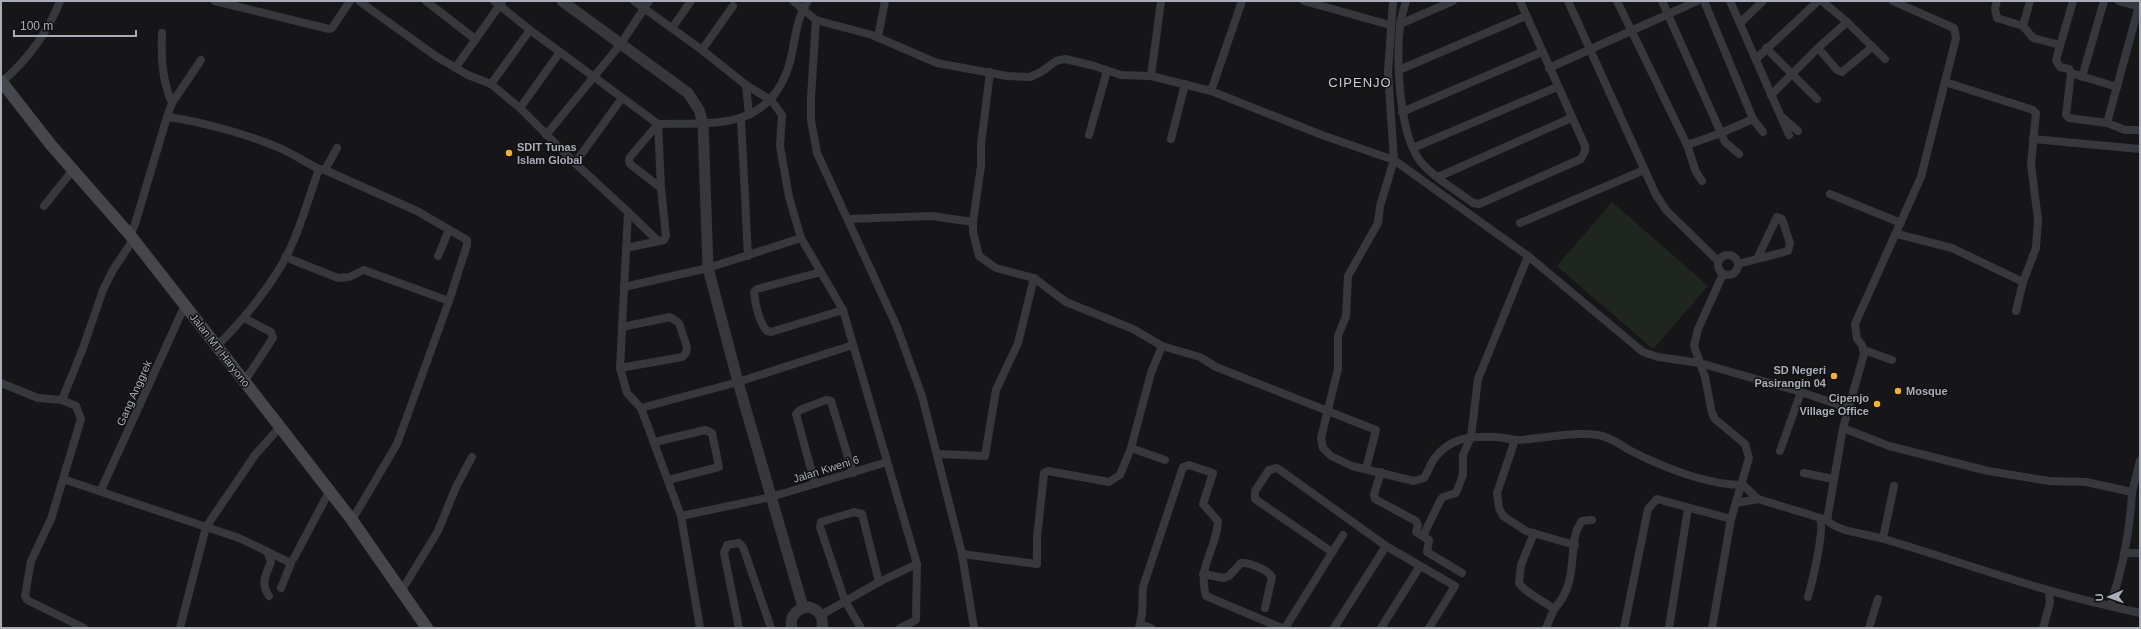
<svg xmlns="http://www.w3.org/2000/svg" width="2141" height="629" viewBox="0 0 2141 629" font-family="Arial,sans-serif">
<style>
.grass{fill:#1e261f}
.lines{fill:none;stroke-linecap:round;stroke-linejoin:round}
.minor{stroke:#37383d;stroke-width:8}
.tertiary{stroke:#37383d;stroke-width:11}
.secondary{stroke:#45474d;stroke-width:12}
.poi-dot{fill:#f2b134;stroke:#111113;stroke-width:1.5}
.labels{text-anchor:middle;stroke-width:3;stroke-linejoin:round;paint-order:stroke}
.poi-label{font-size:11px;font-weight:bold;fill:#a8adb8;stroke:#111113;text-anchor:start}
.street-label{font-size:11px;fill:#a8adb8;stroke:#111113}
.quarter-label{font-size:13px;letter-spacing:1px;fill:#c9ccd4;stroke:#111113}
</style>
<rect width="100%" height="100%" fill="#161618"/>
<polygon class="grass" points="1612,202 1708,286 1653,349 1557,266"/>
<g class="lines">
<g class="minor">
<polyline points="215,1 329,29 332,28 350,1"/>
<polyline points="359,1 437,57 468,75 491,84 520,108 575,163 628,212 620,368 627,393 641,408 681,516 700,628"/>
<polyline points="426,1 475,39"/>
<polyline points="494,1 530,30 658,124 661,188 666,236 664,240 626,248"/>
<polyline points="634,1 702,50 746,85 771,100 782,115 780,146 789,197 801,238 843,310 917,564 916,620 900,628"/>
<polyline points="793,1 816,20 872,35 937,63 1007,76 1030,77 1041,72 1056,61 1065,59 1091,65 1121,75 1151,76 1211,91 1322,135 1394,160 1528,256 1643,352 1658,357 1700,363 1801,392 1848,408"/>
<polyline points="1304,1 1390,25"/>
<path d="M1393,1L1388,72L1394,160L1380,206L1378,223L1348,276L1346,316L1338,336V369L1321,438L1323,448L1331,456L1352,466L1414,481L1424,478C1428,472 1430,465 1434,459C1450,437 1471,436 1496,437C1503,437 1510,440 1517,440C1544,439 1571,431 1598,435C1611,437 1620,445 1631,451C1663,467 1706,485 1743,485L1758,499"/>
<path d="M1406,1C1404,9 1401,17 1400,25C1396,60 1399,133 1420,161C1434,178 1456,190 1473,203L1479,204L1581,159L1585,151V146L1520,1"/>
<polyline points="1568,1 1656,195 1666,210 1718,261"/>
<polyline points="1617,1 1687,145 1696,172 1702,181"/>
<polyline points="1662,1 1725,142 1739,154"/>
<polyline points="1704,1 1753,119 1763,132"/>
<polyline points="1730,1 1789,135"/>
<polyline points="1822,1 1847,22 1885,59"/>
<polyline points="1997,1 1995,8 1997,18 2023,26 2030,1"/>
<polyline points="2073,1 2056,60 2060,67 2069,69 2071,73 2066,115 2069,118 2107,123 2125,130 2140,130"/>
<polyline points="2119,1 2140,7"/>
<polyline points="816,20 811,97 811,120 817,153 897,327 922,396 962,554 974,628"/>
<polyline points="1740,23 1763,1"/>
<polyline points="1400,24 1453,1"/>
<polyline points="2023,26 2033,38 2060,45"/>
<polyline points="672,28 691,1"/>
<path d="M162,33C161,58 162,80 172,103L167,117"/>
<polyline points="878,37 885,1"/>
<polyline points="1766,48 1817,99"/>
<polyline points="1818,48 1837,70 1842,72 1872,47"/>
<polyline points="702,50 733,6"/>
<polyline points="1756,59 1818,1"/>
<polyline points="456,67 502,2"/>
<polyline points="1549,68 1697,1"/>
<polyline points="1399,70 1526,16"/>
<polyline points="990,72 981,145 981,166 973,222 973,232 979,256 996,268 1034,278 1066,302 1133,329 1162,346 1200,357 1216,367 1376,430 1366,469"/>
<polyline points="2071,73 2117,87"/>
<polyline points="1151,76 1161,1"/>
<polyline points="2082,77 2104,1"/>
<path d="M2,82C27,60 48,32 60,1"/>
<polyline points="1945,82 2033,110 2036,113 2031,164 2038,220 2036,248 2023,282 2016,311"/>
<polyline points="491,84 530,30"/>
<polyline points="746,85 749,115"/>
<polyline points="1211,91 1242,1"/>
<polyline points="1771,95 1818,48 1847,22"/>
<polyline points="172,103 201,60"/>
<polyline points="520,108 560,52"/>
<polyline points="1402,112 1542,52"/>
<polyline points="1782,117 1798,131"/>
<polyline points="741,119 748,256"/>
<polyline points="2107,123 2139,6"/>
<polyline points="546,135 620,45 649,1"/>
<polyline points="1089,135 1107,71"/>
<polyline points="1171,139 1185,84"/>
<polyline points="2033,139 2140,149"/>
<polyline points="1687,145 1721,133 1753,119"/>
<polyline points="1413,148 1557,87"/>
<polyline points="575,163 622,98"/>
<polyline points="325,170 337,148"/>
<polyline points="1438,177 1571,118"/>
<path d="M661,188L630,164L629,160L630,157L658,124C716,123 771,130 790,62C795,42 796,18 808,1"/>
<polyline points="1830,194 1901,223"/>
<polyline points="44,206 72,171"/>
<polyline points="628,212 658,241"/>
<polyline points="848,219 932,216 973,222"/>
<polyline points="1520,223 1644,170"/>
<polyline points="1897,234 1952,248 2023,282"/>
<path d="M130,235L135,224L167,117C200,121 254,136 284,150C296,156 307,163 319,169L325,170L417,211L467,240V245L449,301L397,444L352,520"/>
<circle cx="1728" cy="265" r="10"/>
<polyline points="438,256 449,230"/>
<polyline points="285,257 338,278 349,277 364,270 449,301"/>
<polyline points="1738,264 1788,251 1790,243 1782,219 1777,217 1758,257"/>
<path d="M821,272L757,289L754,292C755,304 759,322 767,331L771,332L843,310"/>
<polyline points="624,287 708,268 801,238"/>
<polyline points="244,318 271,332 273,338 244,382"/>
<path d="M216,347C239,324 259,301 276,274C296,245 307,202 319,169"/>
<polyline points="1864,350 1892,360"/>
<polyline points="620,368 682,357 686,353 687,347 679,323 670,317 622,327"/>
<polyline points="1,383 38,398 62,400 83,348 103,290 113,270 133,240"/>
<polyline points="62,400 76,406 81,419 51,519 31,561 25,596 27,600 84,628"/>
<polyline points="641,408 738,382 853,345"/>
<path d="M1843,428L1889,446L1988,471L2049,481L2086,482L2132,492C2130,530 2123,569 2110,606C2033,589 1959,561 1884,539C1868,534 1837,532 1827,520L1843,428L1864,354L1862,345L1857,339L1855,324L1921,177L1956,38L1954,28L1893,1"/>
<polyline points="1515,440 1497,493 1499,508 1503,516 1526,531 1575,545"/>
<polyline points="655,442 705,430 712,433 719,467 668,480"/>
<polyline points="1131,448 1165,460"/>
<polyline points="1780,451 1801,392"/>
<polyline points="938,454 985,456 996,390 1018,343 1034,278"/>
<polyline points="1381,472 1374,494 1375,499 1416,521 1418,525 1416,532 1429,540 1427,552 1462,573"/>
<polyline points="1804,473 1833,479"/>
<polyline points="63,479 239,538 291,563 281,588"/>
<polyline points="815,484 796,414 800,410 826,400 831,401 853,473"/>
<polyline points="101,490 185,305"/>
<polyline points="2132,492 2140,461"/>
<polyline points="1736,503 1758,499 1827,520"/>
<polyline points="681,516 771,497 887,462"/>
<path d="M1534,533L1521,565L1519,583C1524,592 1544,601 1554,609L1546,628"/>
<polyline points="1423,536 1440,501 1443,497 1456,493 1463,475 1463,455 1471,437 1478,379 1528,256"/>
<polyline points="1883,538 1894,486"/>
<path d="M267,551L271,562C266,575 260,583 269,596"/>
<polyline points="1332,552 1255,499 1255,491 1269,470 1277,468 1280,470 1386,546 1455,586 1429,628"/>
<polyline points="2124,553 2140,553"/>
<polyline points="962,554 1037,564 1037,538 1044,473 1048,471 1109,482 1120,475 1131,448 1151,373 1162,346"/>
<polyline points="294,558 330,490"/>
<path d="M1203,574L1224,578L1229,576L1241,563C1249,562 1268,570 1272,577L1265,608"/>
<polyline points="402,590 438,531 456,487 472,457"/>
<path d="M1808,597C1812,583 1825,529 1820,519"/>
<polyline points="2110,606 2140,613"/>
<path d="M1554,609C1582,580 1565,542 1582,521L1592,520"/>
<polyline points="821,615 879,582 917,564"/>
<polyline points="1140,624 1151,628"/>
<polyline points="180,628 206,527 255,455 280,427"/>
<polyline points="739,628 724,553 727,545 739,543 743,547 771,628"/>
<polyline points="861,628 845,601 820,527 821,522 854,512 862,514 879,582"/>
<path d="M1139,628L1142,614L1143,587L1183,467L1189,465L1213,473L1203,504L1218,521C1217,549 1197,565 1206,596L1282,628"/>
<polyline points="1285,628 1343,535"/>
<polyline points="1334,628 1386,546"/>
<polyline points="1381,628 1420,566"/>
<polyline points="1624,628 1648,509 1657,499 1731,519"/>
<polyline points="1669,628 1688,508"/>
<polyline points="1712,628 1731,519 1749,458 1745,444 1715,419 1712,413 1705,377 1694,346 1698,329 1723,274"/>
<polyline points="1869,628 1878,599"/>
<polyline points="2043,628 2050,603 2049,591"/>
</g>
<g class="tertiary">
<polyline points="562,1 688,93 699,110 703,123 708,268 738,382 803,607"/>
<path d="M792,628C789,616 797,608 809,607C819,610 824,617 822,628"/>
</g>
<polyline class="secondary" points="1,81 51,145 130,235 280,427 352,520 427,628"/>
</g>
<g class="poi-dot">
<circle cx="509" cy="153" r="4"/>
<circle cx="1834" cy="376" r="4"/>
<circle cx="1898" cy="391" r="4"/>
<circle cx="1877" cy="404" r="4"/>
</g>
<g class="labels">
<g class="poi-label">
<text x="517" y="151">SDIT Tunas<tspan x="517" dy="13">Islam Global</tspan></text>
<text x="1826" y="374" text-anchor="end">SD Negeri<tspan x="1826" dy="13">Pasirangin 04</tspan></text>
<text x="1906" y="395">Mosque</text>
<text x="1869" y="402" text-anchor="end">Cipenjo<tspan x="1869" dy="13">Village Office</tspan></text>
</g>
<g class="street-label">
<text transform="translate(220 350) rotate(52)" y="4">Jalan MT Haryono</text>
<text transform="translate(134 393) rotate(-66)" y="4">Gang Anggrek</text>
<text transform="translate(826 469) rotate(-17)" y="4">Jalan Kweni 6</text>
</g>
<g class="quarter-label">
<text x="1360" y="87">CIPENJO</text>
</g>
</g>
<rect width="2141" height="629" fill="none" stroke="#a8adb8" stroke-width="4"/>
<g transform="translate(2109 597) rotate(268)" stroke="#111113" stroke-width="3" paint-order="stroke">
<path d="M0-3L7 15L0 10L-7 15Z" fill="#a8adb8"/>
<text y="-6" font-size="11" font-weight="bold" text-anchor="middle" fill="#a8adb8">U</text>
</g>
<path d="M14 30v6h122v-6" fill="none" stroke="#a8adb8" stroke-width="2"/>
<text x="20" y="30" font-size="12" fill="#a8adb8" stroke="#111113" stroke-width="3" paint-order="stroke">100 m</text>
</svg>
